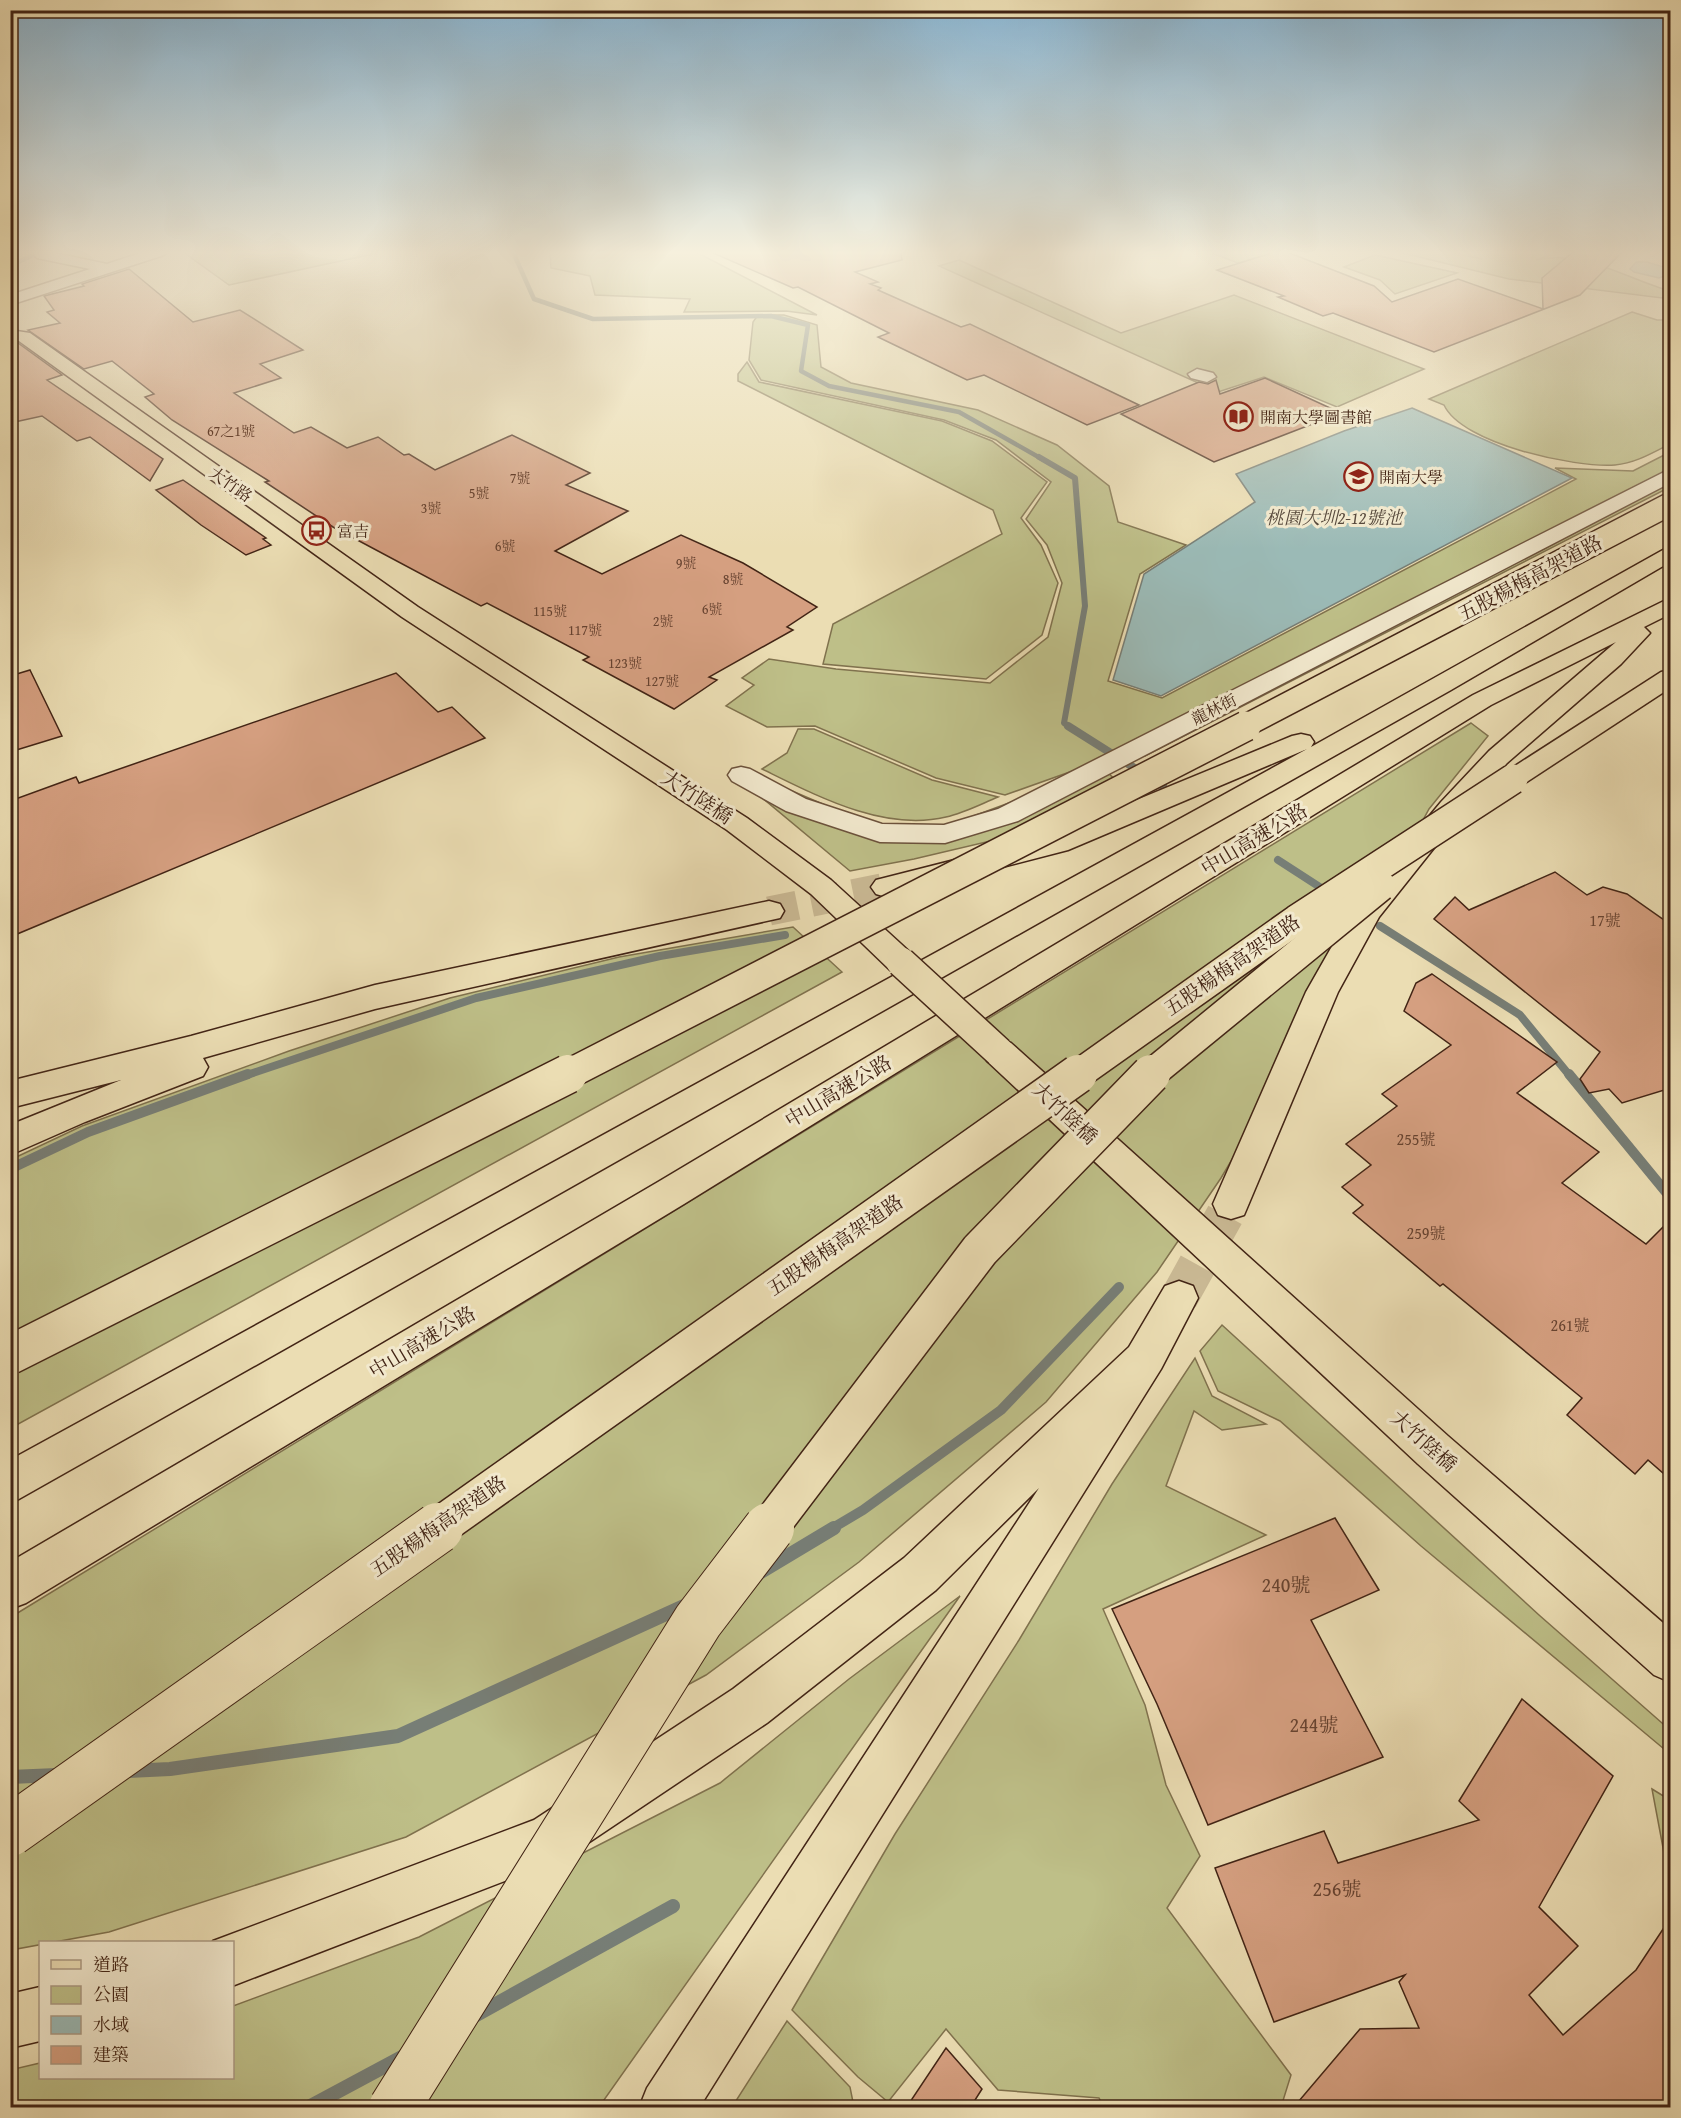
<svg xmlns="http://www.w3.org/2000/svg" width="1681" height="2118" viewBox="0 0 1681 2118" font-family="'Gentium Book Plus','Noto Serif TC',serif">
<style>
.green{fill:#bebf88;stroke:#80724e;stroke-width:1.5}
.water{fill:#9bbab6;stroke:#777e76;stroke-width:1.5}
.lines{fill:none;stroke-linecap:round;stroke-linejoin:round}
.stream-far4{stroke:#777e76;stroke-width:4.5}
.stream-far3{stroke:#777e76;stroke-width:6}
.stream-far2{stroke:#777e76;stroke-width:8}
.stream-far1{stroke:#777e76;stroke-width:10}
.stream{stroke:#777e76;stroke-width:14}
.building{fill:#d59f80;stroke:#422415;stroke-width:1.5}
.highway-tunnel-far1{stroke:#c9b893;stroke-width:29;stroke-dasharray:29 14;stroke-linecap:butt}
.highway-tunnel{stroke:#c9b893;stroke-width:38;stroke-dasharray:38 19;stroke-linecap:butt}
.minor-casing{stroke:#6c523c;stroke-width:3}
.major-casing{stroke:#422415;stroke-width:3}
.highway-casing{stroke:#422415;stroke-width:3}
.minor{fill:#f2e9ce;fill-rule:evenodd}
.major{fill:#ebddb3;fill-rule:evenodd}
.highway{fill:#ebddb3;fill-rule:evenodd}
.major-bridge-casing{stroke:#422415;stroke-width:32;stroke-linecap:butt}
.highway-bridge-far3-casing{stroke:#422415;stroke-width:25;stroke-linecap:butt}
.highway-bridge-far2-casing{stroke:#422415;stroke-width:32;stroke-linecap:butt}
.highway-bridge-far1-casing{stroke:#422415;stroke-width:41;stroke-linecap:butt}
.highway-bridge-casing{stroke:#422415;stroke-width:52;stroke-linecap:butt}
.major-bridge{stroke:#ebddb3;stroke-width:29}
.highway-bridge-far3{stroke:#ebddb3;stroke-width:22}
.highway-bridge-far2{stroke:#ebddb3;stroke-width:29}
.highway-bridge-far1{stroke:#ebddb3;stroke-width:38}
.highway-bridge{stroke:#ebddb3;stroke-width:50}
.labels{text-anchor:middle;stroke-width:6;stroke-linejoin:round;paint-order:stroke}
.far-number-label{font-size:14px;fill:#674330}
.far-poi-label{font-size:16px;fill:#422415;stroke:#f2e9ce;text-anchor:start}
.far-street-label{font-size:16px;fill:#422415;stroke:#f2e9ce}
.number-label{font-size:16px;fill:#674330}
.far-water-label{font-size:18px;font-style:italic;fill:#584a3d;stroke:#f2e9ce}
.street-label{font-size:20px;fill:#422415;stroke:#f2e9ce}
.near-number-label{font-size:20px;fill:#674330}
</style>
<rect width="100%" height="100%" fill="#ebddb3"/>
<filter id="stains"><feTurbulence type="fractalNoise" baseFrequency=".00333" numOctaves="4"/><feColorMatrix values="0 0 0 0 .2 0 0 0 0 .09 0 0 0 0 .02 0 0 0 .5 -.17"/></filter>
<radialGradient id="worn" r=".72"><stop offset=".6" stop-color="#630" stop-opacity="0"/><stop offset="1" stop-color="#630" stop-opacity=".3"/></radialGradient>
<g class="green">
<polygon points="183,252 373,252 378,253 229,285"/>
<polygon points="550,252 696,252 817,315 786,311 684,312 690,299 595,295 590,276 551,268"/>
<polygon points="1209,252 1275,252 1238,263"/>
<path d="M1399,252H1450L1482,259L1454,252H1542L1551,255L1536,260C1584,249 1626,279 1670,291V299L1509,279Z"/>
<polygon points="1375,255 1457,273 1395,294 1380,280 1344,267"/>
<polygon points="959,260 1121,333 1234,295 1424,369 1337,407 1264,377 1218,392 939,266"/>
<path d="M1632,312L1657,320H1670V444C1652,453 1636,463 1615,465C1575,468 1462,444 1444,405L1429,399Z"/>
<polygon points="758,315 784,315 817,325 821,367 851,383 978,410 1057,445 1109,486 1118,522 1186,545 1140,574 1108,681 1162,698 1576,479 1555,468 1633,471 1670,452 1670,487 1145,756 1123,747 1095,763 1005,795 936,778 815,726 767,727 726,706 754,685 742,678 769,659 836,669 990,683 1048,637 1062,583 1047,545 1026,519 1051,482 996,440 944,420 761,380 749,360 753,322"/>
<polygon points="747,362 759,382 942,421 992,441 1047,482 1021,518 1041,545 1058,583 1042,635 986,679 823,664 833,624 1002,534 993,510 738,381 738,374"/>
<polygon points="1471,723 1488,736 1429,809 1322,1008 1221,1178 1157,1272 1046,1402 859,1562 706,1675 406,1837 109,1932 11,1950 11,1617"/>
<path d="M798,729H814L932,780L998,797C981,804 964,813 946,817C884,832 817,796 762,769L787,753Z"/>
<polygon points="1103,768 1130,794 1020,834 914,859 850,871 743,782 755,775 867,823 918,828 952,824"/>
<polygon points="793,927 842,972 11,1428 10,1160 82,1126 289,1051 450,998 619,957"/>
<polygon points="1222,1325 1539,1615 1670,1730 1670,1754 1421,1546 1280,1421 1218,1391 1200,1351"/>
<polygon points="1195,1358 1212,1396 1266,1424 1222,1430 1194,1411 1166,1486 1266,1535 1103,1609 1145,1705 1166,1785 1200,1856 1167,1908 1291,2075 1281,2107 1104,2107 1099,2098 998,2090 946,2029 888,2102 858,2077 792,2010 895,1834 1019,1640 1112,1484"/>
<polygon points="960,1596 599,2107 11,2107 10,2070 40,2063 40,2078 232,2078 233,2006 419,1937 720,1783 849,1679"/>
<polygon points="1652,1789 1670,1800 1670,1857 1664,1853"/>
<polygon points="787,2021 850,2087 854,2107 732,2107"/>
</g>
<g class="water">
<polygon points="1636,262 1647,262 1670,269 1670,274 1659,278 1634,272 1630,269"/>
<polygon points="1412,408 1572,478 1161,696 1113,680 1144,574 1255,502 1236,474 1344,431"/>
</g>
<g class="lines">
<g class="stream-far4">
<polyline points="513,252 534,299 593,319 771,316 808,325 801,371 829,386 959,412 1042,459"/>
<polyline points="10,266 39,252"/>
</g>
<polyline class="stream-far3" points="1039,457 1075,478 1085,606 1064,723 1070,727"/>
<g class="stream-far2">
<polyline points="1068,726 1163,786"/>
<polyline points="1278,860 1329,893"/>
<polyline points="1380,926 1520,1015 1570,1076"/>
<polyline points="244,1076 476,998 660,956 785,935"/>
</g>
<g class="stream-far1">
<polyline points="1569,1074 1670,1197"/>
<polyline points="10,1169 88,1132 248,1074"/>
<polyline points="831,1529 863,1510 1001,1410 1119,1287"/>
</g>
<g class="stream">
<polyline points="759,1573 834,1528"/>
<polyline points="128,1771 170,1769 398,1736 686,1605"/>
<polyline points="10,1777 57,1775"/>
<polyline points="476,2015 673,1906"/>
<polyline points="307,2108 404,2056"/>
</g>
</g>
<g class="building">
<polygon points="711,252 901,252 902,260 855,272 878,282 870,284 881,288 878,290 961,327 970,324 1139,405 1087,425 984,375 967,380 878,337 889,333 798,287 793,288"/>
<polygon points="1275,252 1287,252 1374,286 1392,302 1458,279 1543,309 1542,278 1573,252 1622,252 1580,295 1434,352 1333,313 1323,316 1278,297 1284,296 1217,270"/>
<polygon points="129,269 193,322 240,310 303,350 260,364 281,378 234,393 294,433 311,427 347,448 378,437 404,455 409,454 435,470 512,435 590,473 566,485 628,511 555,551 602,574 681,535 743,563 817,607 787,627 793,630 709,677 717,680 674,709 583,660 589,657 487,603 481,606 333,527 265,482 269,481 172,420 145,397 154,394 112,361 84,369 28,330 60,323 47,312 54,310 44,296 84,286 82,284"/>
<polygon points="10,342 18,343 62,375 47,380 163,459 150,481 90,437 77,441 42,416 10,423"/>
<polygon points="1265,378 1341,413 1214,462 1121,414 1199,382 1208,384 1216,380 1220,394"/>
<polygon points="183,480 266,538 263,539 271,545 246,555 201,525 156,490"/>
<polygon points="30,670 62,736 10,752 10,676"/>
<polygon points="396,673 438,712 452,707 485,738 10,937 10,801 76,777 79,783"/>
<polygon points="1555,872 1587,895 1603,887 1627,894 1671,925 1671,1088 1622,1103 1609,1089 1589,1093 1580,1079 1600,1052 1434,919 1455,897 1469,910"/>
<polygon points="1432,974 1557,1062 1517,1093 1599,1152 1562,1183 1646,1244 1671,1219 1671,1480 1648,1460 1635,1474 1567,1415 1582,1398 1443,1284 1440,1286 1353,1213 1363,1205 1342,1187 1371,1165 1346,1144 1397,1106 1382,1094 1451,1045 1404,1011 1416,983"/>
<polygon points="1335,1518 1379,1590 1311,1620 1383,1757 1208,1825 1157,1704 1112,1609"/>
<polygon points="1522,1699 1613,1776 1539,1907 1578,1946 1529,1995 1563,2035 1636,1970 1671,1917 1671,2108 1293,2108 1360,2029 1419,2028 1399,1982 1405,1975 1274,2022 1215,1868 1324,1831 1338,1863 1479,1820 1459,1801"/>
<polygon points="946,2048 982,2089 970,2108 906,2108"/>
</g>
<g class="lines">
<polyline class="highway-tunnel-far1" points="769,911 886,887"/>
<polyline class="highway-tunnel" points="1179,1298 1231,1204"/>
<defs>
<g id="minor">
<polygon points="36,252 50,252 107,264 143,252 167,252 164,255 10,305 10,295 90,269 37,258 34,255"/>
<polygon points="1197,369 1213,373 1216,377 1207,382 1191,378 1188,374"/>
<polygon points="1670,469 1670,483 1018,821 945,843 880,842 786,811 732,781 728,775 732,769 741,767 750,769 806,799 882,824 944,825 998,809"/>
</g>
<g id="major">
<polygon points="10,330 30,333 418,607 747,818 831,880 912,954 916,962 912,970 901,973 890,970 811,894 727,830 402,617 19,341 10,340"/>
<polygon points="999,1039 1011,1043 1448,1436 1670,1629 1670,1682 1654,1675 1418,1464 987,1061 983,1052 987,1043"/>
</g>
<g id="highway">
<polygon points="1670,546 1670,562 1451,690 10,1504 10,1460 1307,749 1068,850 886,897 876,894 871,887 876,880 1049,836 1292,736 1301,734 1310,736 1314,742 1311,747"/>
<polygon points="1670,598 1670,614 1644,627 1650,633 1621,664 1507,763 1461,814 1379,917 1338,992 1244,1215 1231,1219 1218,1215 1213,1204 1306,992 1356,904 1441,802 1489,751 1616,642 1491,705 684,1204 26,1603 10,1609 10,1562 658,1182 1473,695"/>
<polygon points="1670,670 1670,688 1522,785 1513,787 1504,785 1500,779 1504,773 1661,672"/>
<polygon points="769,901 780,904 784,911 780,918 375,1009 203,1058 208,1067 203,1076 85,1122 10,1155 10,1125 121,1080 10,1108 10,1081 191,1036 375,985"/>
<polygon points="1179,1281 1193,1286 1198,1298 1161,1369 699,2108 639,2108 647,2088 1039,1488 936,1590 767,1723 567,1857 232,1986 232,1942 213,1941 534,1820 733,1689 904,1558 1129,1347 1165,1286"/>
<polygon points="40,1987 40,2041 10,2048 10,1994"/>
</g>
</defs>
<use href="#minor" class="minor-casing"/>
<use href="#major" class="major-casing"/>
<use href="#highway" class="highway-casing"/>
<use href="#minor" class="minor"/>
<use href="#major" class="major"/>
<use href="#highway" class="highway"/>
<defs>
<polyline id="major-bridge" points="901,962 999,1052"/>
<polyline id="highway-bridge-far3" points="1243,727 1670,504"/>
<g id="highway-bridge-far2">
<polyline points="565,1076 1246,726"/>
<polyline points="1076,1076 1296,920 1513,779"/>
<polyline points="1149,1076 1381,886"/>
</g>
<g id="highway-bridge-far1">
<polyline points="10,1355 568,1074"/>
<polyline points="436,1529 1078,1074"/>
<polyline points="768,1529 980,1250 1151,1074"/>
</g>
<g id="highway-bridge">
<polyline points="10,1831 438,1528"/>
<polyline points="394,2108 698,1621 769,1528"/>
</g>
</defs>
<use href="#major-bridge" class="major-bridge-casing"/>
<use href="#highway-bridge-far3" class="highway-bridge-far3-casing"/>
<use href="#highway-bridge-far2" class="highway-bridge-far2-casing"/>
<use href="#highway-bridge-far1" class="highway-bridge-far1-casing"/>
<use href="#highway-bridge" class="highway-bridge-casing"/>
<use href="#major-bridge" class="major-bridge"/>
<use href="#highway-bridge-far3" class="highway-bridge-far3"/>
<use href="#highway-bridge-far2" class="highway-bridge-far2"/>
<use href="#highway-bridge-far1" class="highway-bridge-far1"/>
<use href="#highway-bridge" class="highway-bridge"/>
</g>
<linearGradient id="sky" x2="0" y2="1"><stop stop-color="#89b6d4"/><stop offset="0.46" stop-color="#f6f0dd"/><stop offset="1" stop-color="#f6f0dd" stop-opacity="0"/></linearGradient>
<rect width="1681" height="549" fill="url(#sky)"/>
<defs>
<symbol id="library-ring" viewBox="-11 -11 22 22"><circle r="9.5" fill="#f2e9ce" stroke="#8f2418" stroke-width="1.5"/><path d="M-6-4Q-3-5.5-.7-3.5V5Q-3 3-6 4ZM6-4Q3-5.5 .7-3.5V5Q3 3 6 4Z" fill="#8f2418"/></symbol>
<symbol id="university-ring" viewBox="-11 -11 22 22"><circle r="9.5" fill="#f2e9ce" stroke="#8f2418" stroke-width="1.5"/><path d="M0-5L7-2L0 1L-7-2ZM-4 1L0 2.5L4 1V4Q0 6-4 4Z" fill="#8f2418"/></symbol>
<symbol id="bus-ring" viewBox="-11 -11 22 22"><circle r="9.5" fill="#f2e9ce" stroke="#8f2418" stroke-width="1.5"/><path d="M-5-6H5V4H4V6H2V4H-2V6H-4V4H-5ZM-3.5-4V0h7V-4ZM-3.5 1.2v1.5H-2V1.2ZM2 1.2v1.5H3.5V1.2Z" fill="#8f2418"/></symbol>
</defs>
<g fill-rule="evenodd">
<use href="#library-ring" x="1222" y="400" width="33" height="33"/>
<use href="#university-ring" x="1342" y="460" width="33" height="33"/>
<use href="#bus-ring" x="300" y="514" width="33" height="33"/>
</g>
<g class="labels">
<g class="far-number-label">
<text x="231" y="436">67之1號</text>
<text x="520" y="483">7號</text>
<text x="479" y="498">5號</text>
<text x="431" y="513">3號</text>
<text x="505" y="551">6號</text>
<text x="686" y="568">9號</text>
<text x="733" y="584">8號</text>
<text x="712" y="614">6號</text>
<text x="550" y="616">115號</text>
<text x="663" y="626">2號</text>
<text x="585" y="635">117號</text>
<text x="625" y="668">123號</text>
<text x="662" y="686">127號</text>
</g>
<g class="far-poi-label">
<text x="1260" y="423">開南大學圖書館</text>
<text x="1379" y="483">開南大學</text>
<text x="337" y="537">富吉</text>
</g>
<g class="far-street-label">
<text transform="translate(231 484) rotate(35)" y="6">大竹路</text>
<text transform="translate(1214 709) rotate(-27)" y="6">龍林街</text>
</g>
<g class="number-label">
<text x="1605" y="926">17號</text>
<text x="1416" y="1145">255號</text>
<text x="1426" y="1239">259號</text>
<text x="1570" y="1331">261號</text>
</g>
<g class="far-water-label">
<text x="1334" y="524">桃園大圳2-12號池</text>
</g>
<g class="street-label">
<text transform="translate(1530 578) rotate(-28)" y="7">五股楊梅高架道路</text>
<text transform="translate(697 797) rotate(33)" y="7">大竹陸橋</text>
<text transform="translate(1254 839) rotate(-31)" y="7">中山高速公路</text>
<text transform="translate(1232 965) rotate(-35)" y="7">五股楊梅高架道路</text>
<text transform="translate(838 1091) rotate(-31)" y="7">中山高速公路</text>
<text transform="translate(1065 1113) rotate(43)" y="7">大竹陸橋</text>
<text transform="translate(835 1245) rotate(-35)" y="7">五股楊梅高架道路</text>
<text transform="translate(422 1342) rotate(-31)" y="7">中山高速公路</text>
<text transform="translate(1424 1441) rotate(42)" y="7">大竹陸橋</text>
<text transform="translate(438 1526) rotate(-35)" y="7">五股楊梅高架道路</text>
</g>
<g class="near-number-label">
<text x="1286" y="1592">240號</text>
<text x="1314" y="1732">244號</text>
<text x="1337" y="1896">256號</text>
</g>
</g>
<rect width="1681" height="2118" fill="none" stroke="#ebddb3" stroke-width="36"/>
<rect x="12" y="12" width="1657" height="2094" fill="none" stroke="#422415" stroke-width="3"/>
<rect x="18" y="18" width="1645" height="2082" fill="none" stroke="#422415" stroke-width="1.5"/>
<rect x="39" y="1941" width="195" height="138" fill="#f2e9ce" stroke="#ac9a84" stroke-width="1.5"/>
<rect x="51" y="1960" width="30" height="9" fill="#ebddb3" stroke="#ac9a84" stroke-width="1.5"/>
<text x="93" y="1971" font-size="18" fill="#422415">道路</text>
<rect x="51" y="1986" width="30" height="18" fill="#bebf88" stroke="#ac9a84" stroke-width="1.5"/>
<text x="93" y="2001" font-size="18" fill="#422415">公園</text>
<rect x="51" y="2016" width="30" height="18" fill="#9bbab6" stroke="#ac9a84" stroke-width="1.5"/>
<text x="93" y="2031" font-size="18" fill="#422415">水域</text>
<rect x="51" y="2046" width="30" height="18" fill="#d59f80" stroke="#ac9a84" stroke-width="1.5"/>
<text x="93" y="2061" font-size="18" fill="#422415">建築</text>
<rect width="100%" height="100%" filter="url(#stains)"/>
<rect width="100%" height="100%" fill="url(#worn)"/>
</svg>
